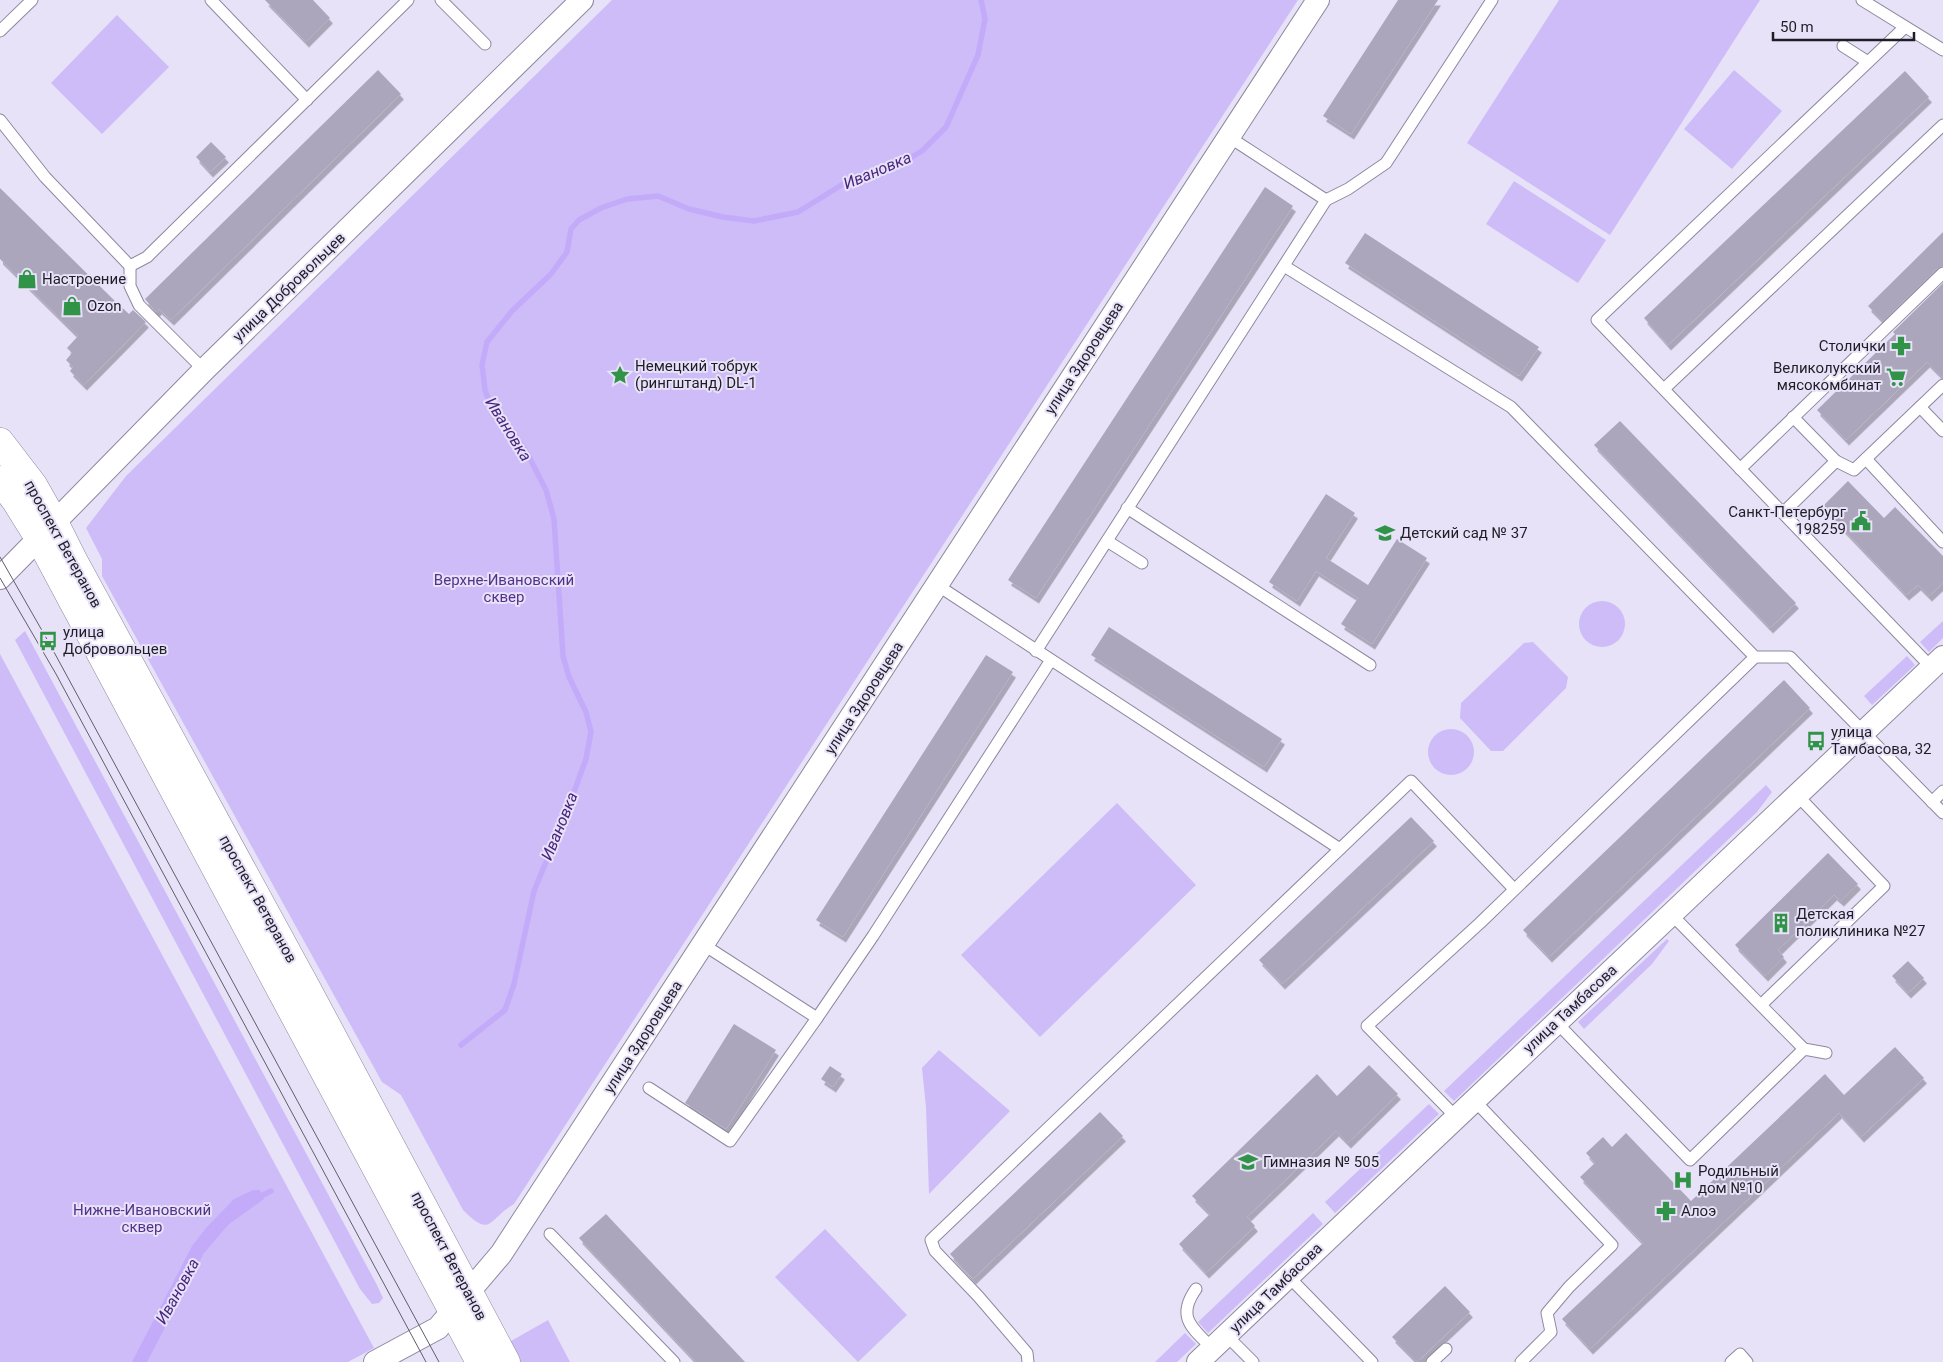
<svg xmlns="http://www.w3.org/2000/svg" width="1943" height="1362" viewBox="0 0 1943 1362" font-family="Roboto,sans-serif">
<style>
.green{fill:#cdbcf8}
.water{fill:#c3abfa}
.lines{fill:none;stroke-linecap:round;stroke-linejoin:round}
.stream{stroke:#c3abfa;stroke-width:5.5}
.building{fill:#aca6bd;filter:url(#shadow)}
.service-casing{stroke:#8d889d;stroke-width:13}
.minor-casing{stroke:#8d889d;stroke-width:24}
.secondary-casing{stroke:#8d889d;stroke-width:29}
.service{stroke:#fff;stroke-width:11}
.minor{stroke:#fff;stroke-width:22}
.secondary{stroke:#fff;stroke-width:28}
.tram{stroke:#605d6a;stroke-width:1}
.labels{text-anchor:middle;stroke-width:4;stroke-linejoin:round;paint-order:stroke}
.poi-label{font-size:15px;fill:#1f1d25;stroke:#e8e2f9;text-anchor:start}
.street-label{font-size:15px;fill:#1f1d25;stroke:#e8e2f9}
.park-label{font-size:15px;fill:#54318a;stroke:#e8e2f9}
.water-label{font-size:16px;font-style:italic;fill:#49257d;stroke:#e8e2f9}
</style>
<defs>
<filter id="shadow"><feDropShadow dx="3" dy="5.5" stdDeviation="0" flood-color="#0004"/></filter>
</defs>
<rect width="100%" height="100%" fill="#e8e2f9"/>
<g class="green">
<path d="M612,0H1298L514,1204C488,1219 492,1239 463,1210L401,1095L382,1082L102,576V559L86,528L126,476Z"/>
<polygon points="1559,0 1760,0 1610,235 1467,143"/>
<polygon points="117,15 169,67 102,134 51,83"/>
<polygon points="1734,70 1782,111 1732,169 1684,129"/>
<polygon points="1514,181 1606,240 1578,283 1486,224"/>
<circle cx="1602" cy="624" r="23"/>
<polygon points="1943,621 1943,638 1929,652 1920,642"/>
<polygon points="25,631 377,1285 383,1298 379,1303 372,1304 360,1289 15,640"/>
<polygon points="1533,642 1568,677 1566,688 1503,751 1491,751 1460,718 1461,703 1524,643"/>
<polygon points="0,654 374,1348 348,1362 0,1362"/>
<polygon points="1907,656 1915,665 1872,705 1864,696"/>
<circle cx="1451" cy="752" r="23"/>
<polygon points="1766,785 1772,792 1757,812 1454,1101 1444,1091"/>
<polygon points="1117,803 1196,885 1040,1037 961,955"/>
<polygon points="1667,939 1669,941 1652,964 1584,1029 1578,1022"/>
<polygon points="939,1050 1010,1111 929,1194 926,1107 922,1068"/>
<polygon points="1429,1104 1439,1114 1335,1213 1325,1202"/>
<polygon points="1313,1213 1323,1224 1208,1333 1198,1322"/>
<polygon points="825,1229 907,1315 858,1362 775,1277"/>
<polygon points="548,1320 570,1362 513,1362 504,1345"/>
<polygon points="1185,1333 1196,1344 1177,1362 1155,1362"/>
</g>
<polygon class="water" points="253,1190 260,1190 264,1199 229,1224 204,1253 147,1362 132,1362 192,1246 206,1228 234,1199"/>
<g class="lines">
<g class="stream">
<polyline points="461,1045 505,1010 514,984 534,891 567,811 586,759 591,732 586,712 569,677 563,656 554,519 546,490 528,455 512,430 492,409 485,390 482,365 487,342 512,311 551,274 567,252 571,229 579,220 601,208 627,199 658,196 689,209 723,217 754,221 798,212 848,181 865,178 902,163 922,151 946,127 978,55 985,19 981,0"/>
<polyline points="257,1198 271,1191"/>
</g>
</g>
<g class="building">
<polygon points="265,0 313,0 330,18 306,42"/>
<polygon points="1398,0 1438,0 1351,134 1323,116"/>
<polygon points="378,70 401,94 171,320 159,309 156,312 145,299"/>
<polygon points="1905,71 1929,97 1668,345 1644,318"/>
<polygon points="211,142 226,157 210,172 196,157"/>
<polygon points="1265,187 1293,206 1036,598 1008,580"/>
<polygon points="0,188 115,301 129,314 133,310 146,322 84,385 70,371 73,367 66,360 72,353 67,348 78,336 0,259"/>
<polygon points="1943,232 1943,266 1938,268 1883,321 1868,306"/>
<polygon points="1365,233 1539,347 1519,376 1345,263"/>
<polygon points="1943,283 1943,378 1927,362 1846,440 1817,410 1895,334 1893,332"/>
<polygon points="1620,421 1796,603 1770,628 1594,445"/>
<polygon points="1848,481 1884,518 1895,507 1943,556 1943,583 1929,596 1918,585 1906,595 1822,507"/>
<polygon points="1326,494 1355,513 1326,558 1368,585 1397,539 1427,558 1372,644 1341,624 1358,598 1316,571 1297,601 1269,582"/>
<polygon points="1109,627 1282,739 1264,767 1091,655"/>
<polygon points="986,655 1013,672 843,937 816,920"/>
<polygon points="1784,680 1810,708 1549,957 1523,930"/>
<polygon points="1411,817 1434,841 1282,984 1259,960"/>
<polygon points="1828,853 1858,884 1841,901 1834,895 1778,950 1784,957 1765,976 1735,945"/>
<polygon points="1908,961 1924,978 1908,993 1892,976"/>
<polygon points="734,1024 776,1050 726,1129 685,1103"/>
<polygon points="1895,1047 1924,1078 1861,1137 1839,1113 1590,1349 1562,1319 1643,1243 1580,1177 1595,1163 1586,1153 1603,1137 1612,1147 1626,1133 1691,1201 1825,1074 1844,1095"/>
<polygon points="1369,1065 1398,1094 1348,1143 1336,1131 1247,1217 1255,1226 1206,1273 1179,1244 1210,1214 1192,1196 1317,1074 1337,1096"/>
<polygon points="830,1066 842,1074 833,1087 821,1079"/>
<polygon points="1100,1112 1123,1136 973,1279 950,1254"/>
<polygon points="606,1214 745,1362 696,1362 579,1238"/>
<polygon points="1445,1286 1470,1312 1417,1362 1392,1337"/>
</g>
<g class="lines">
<defs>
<g id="service">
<polyline points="211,0 307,100"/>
<polyline points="441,0 485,44"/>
<polyline points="1862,0 1943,50"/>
<polyline points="1905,27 1597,320 1932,668"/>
<polyline points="0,31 32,0"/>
<polyline points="1843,46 1868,62"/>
<polyline points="0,120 45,177 130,266 147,257 408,0"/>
<polyline points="1326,200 1348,189 1386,163 1492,0"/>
<polyline points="130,266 130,286 139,305 204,370"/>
<polyline points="1284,266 1511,407 1755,657 1790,657 1943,813"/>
<polyline points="1665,388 1943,125"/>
<polyline points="1920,407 1943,431"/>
<polyline points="1793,417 1836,461"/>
<polyline points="1866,459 1943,542"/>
<polyline points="1740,469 1943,273"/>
<polyline points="1127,508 1370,665"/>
<polyline points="1783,513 1836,461 1854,470 1943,385"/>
<polyline points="1107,541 1142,563"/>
<polyline points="937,585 1340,849"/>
<polyline points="1036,651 1326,200 1229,137"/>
<polyline points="1932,802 1943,791"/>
<polyline points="1671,914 1804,1049"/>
<polyline points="704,945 817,1018 873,936 1051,660"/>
<polyline points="1761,1005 1884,886 1797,795"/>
<polyline points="1556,1022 1690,1160 1804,1049 1826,1053"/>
<polyline points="649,1088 730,1141 817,1018"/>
<polyline points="1474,1100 1612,1245 1569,1287 1547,1313 1551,1332 1521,1362"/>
<polyline points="1456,1117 1367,1026 1480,923 1755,657"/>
<polyline points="550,1234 674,1362"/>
<polyline points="1288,1276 1372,1362"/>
<path d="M1196,1289C1176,1317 1192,1328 1212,1348"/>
<polyline points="1226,1335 1253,1362"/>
<polyline points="1028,1362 1027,1353 978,1296 935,1251 931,1240 1411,781 1514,889"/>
<polyline points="1432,1362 1446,1349"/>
<polyline points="1731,1362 1740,1354 1747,1362"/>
</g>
<g id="minor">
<polyline points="0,578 204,370 582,0"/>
<polyline points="375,1362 438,1328 501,1254 1318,0"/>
<polyline points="1198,1362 1943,657"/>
</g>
<g id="secondary">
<polyline points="0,442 33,485 54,522 73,560 308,991 506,1362"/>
<polyline points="0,480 16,501 39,538 480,1362"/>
</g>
</defs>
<use href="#service" class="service-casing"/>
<use href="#minor" class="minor-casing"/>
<use href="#secondary" class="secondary-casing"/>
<use href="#service" class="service"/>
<use href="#minor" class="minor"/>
<use href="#secondary" class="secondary"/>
<g class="tram">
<polyline points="0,557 48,641 439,1362"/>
<polyline points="0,578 56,674 426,1362"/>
</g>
</g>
<defs>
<symbol id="shop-bare" viewBox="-9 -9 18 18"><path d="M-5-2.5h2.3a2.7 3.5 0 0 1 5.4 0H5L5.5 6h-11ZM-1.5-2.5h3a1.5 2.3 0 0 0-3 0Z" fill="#319348" stroke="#e8e2f9" stroke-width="2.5" paint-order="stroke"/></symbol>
<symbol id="pharmacy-bare" viewBox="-9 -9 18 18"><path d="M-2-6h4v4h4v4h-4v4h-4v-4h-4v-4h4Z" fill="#319348" stroke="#e8e2f9" stroke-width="2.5" paint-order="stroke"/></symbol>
<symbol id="sight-bare" viewBox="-9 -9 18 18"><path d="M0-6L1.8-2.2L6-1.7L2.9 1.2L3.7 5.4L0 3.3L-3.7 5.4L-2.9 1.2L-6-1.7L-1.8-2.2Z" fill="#319348" stroke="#e8e2f9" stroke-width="2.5" paint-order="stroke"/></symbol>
<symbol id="supermarket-bare" viewBox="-9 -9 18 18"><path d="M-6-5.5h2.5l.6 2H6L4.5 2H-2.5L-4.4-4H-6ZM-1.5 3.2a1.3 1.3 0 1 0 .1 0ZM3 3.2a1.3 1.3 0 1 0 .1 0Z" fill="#319348" stroke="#e8e2f9" stroke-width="2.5" paint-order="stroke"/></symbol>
<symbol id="civic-bare" viewBox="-9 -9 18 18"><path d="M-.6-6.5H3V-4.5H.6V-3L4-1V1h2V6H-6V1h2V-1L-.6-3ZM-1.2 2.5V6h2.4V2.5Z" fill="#319348" stroke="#e8e2f9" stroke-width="2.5" paint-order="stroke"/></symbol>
<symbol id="school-bare" viewBox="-9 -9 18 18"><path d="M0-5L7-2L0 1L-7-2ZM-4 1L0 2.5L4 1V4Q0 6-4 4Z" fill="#319348" stroke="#e8e2f9" stroke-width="2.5" paint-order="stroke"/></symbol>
<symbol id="bus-bare" viewBox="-9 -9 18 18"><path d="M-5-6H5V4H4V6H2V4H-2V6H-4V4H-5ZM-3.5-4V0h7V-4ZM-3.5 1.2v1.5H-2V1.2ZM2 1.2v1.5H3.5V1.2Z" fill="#319348" stroke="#e8e2f9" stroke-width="2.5" paint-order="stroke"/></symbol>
<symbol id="building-bare" viewBox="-9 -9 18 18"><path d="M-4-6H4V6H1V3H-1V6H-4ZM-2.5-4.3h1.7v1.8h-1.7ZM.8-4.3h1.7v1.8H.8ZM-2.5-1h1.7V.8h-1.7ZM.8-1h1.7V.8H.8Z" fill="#319348" stroke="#e8e2f9" stroke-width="2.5" paint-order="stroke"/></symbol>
<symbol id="hospital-bare" viewBox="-9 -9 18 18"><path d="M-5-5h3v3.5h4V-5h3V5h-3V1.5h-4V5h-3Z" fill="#319348" stroke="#e8e2f9" stroke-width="2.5" paint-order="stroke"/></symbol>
</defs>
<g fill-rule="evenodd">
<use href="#shop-bare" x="13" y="265" width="28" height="28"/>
<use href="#shop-bare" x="58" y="292" width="28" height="28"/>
<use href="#pharmacy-bare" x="1887" y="332" width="28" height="28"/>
<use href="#sight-bare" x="606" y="361" width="28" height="28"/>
<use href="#supermarket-bare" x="1882" y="363" width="28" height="28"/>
<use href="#civic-bare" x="1847" y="507" width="28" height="28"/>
<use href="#school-bare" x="1371" y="519" width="28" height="28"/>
<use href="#bus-bare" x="34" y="627" width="28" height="28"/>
<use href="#bus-bare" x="1802" y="727" width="28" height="28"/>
<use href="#building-bare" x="1767" y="909" width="28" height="28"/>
<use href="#school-bare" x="1234" y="1148" width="28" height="28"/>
<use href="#hospital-bare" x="1669" y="1166" width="28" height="28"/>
<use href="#pharmacy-bare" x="1652" y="1197" width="28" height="28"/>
</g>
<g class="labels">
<g class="poi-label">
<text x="42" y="284">Настроение</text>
<text x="87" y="311">Ozon</text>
<text x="1886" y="351" text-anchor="end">Столички</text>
<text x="635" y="371">Немецкий тобрук<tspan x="635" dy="17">(рингштанд) DL-1</tspan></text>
<text x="1881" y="373" text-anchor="end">Великолукский<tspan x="1881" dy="17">мясокомбинат</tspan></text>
<text x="1846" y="517" text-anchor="end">Санкт-Петербург<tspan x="1846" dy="17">198259</tspan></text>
<text x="1400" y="538">Детский сад № 37</text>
<text x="63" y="637">улица<tspan x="63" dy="17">Добровольцев</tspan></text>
<text x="1831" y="737">улица<tspan x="1831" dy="17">Тамбасова, 32</tspan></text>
<text x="1796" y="919">Детская<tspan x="1796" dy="17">поликлиника №27</tspan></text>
<text x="1263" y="1167">Гимназия № 505</text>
<text x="1698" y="1176">Родильный<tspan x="1698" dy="17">дом №10</tspan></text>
<text x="1681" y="1216">Алоэ</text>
</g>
<g class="street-label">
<text transform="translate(289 287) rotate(-44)" y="5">улица Добровольцев</text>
<text transform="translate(1084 358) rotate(-57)" y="5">улица Здоровцева</text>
<text transform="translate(63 544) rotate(61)" y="5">проспект Ветеранов</text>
<text transform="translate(864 698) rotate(-57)" y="5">улица Здоровцева</text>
<text transform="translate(258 899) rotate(61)" y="5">проспект Ветеранов</text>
<text transform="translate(1570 1009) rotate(-43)" y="5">улица Тамбасова</text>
<text transform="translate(643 1037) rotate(-57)" y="5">улица Здоровцева</text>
<text transform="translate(449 1256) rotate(62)" y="5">проспект Ветеранов</text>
<text transform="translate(1276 1288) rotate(-44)" y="5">улица Тамбасова</text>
</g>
<g class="park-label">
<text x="504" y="585">Верхне-Ивановский<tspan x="504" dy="17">сквер</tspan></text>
<text x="142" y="1215">Нижне-Ивановский<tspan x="142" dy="17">сквер</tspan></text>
</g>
<g class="water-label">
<text transform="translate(877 170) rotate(-23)" y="6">Ивановка</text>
<text transform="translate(509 429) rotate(58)" y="6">Ивановка</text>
<text transform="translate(559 826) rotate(-68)" y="6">Ивановка</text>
<text transform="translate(177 1291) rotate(-61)" y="6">Ивановка</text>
</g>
</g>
<path d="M1773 32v8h141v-8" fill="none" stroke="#1f1d25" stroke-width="2.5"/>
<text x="1780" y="32" font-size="15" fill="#1f1d25" stroke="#e8e2f9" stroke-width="4" paint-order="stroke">50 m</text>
</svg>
